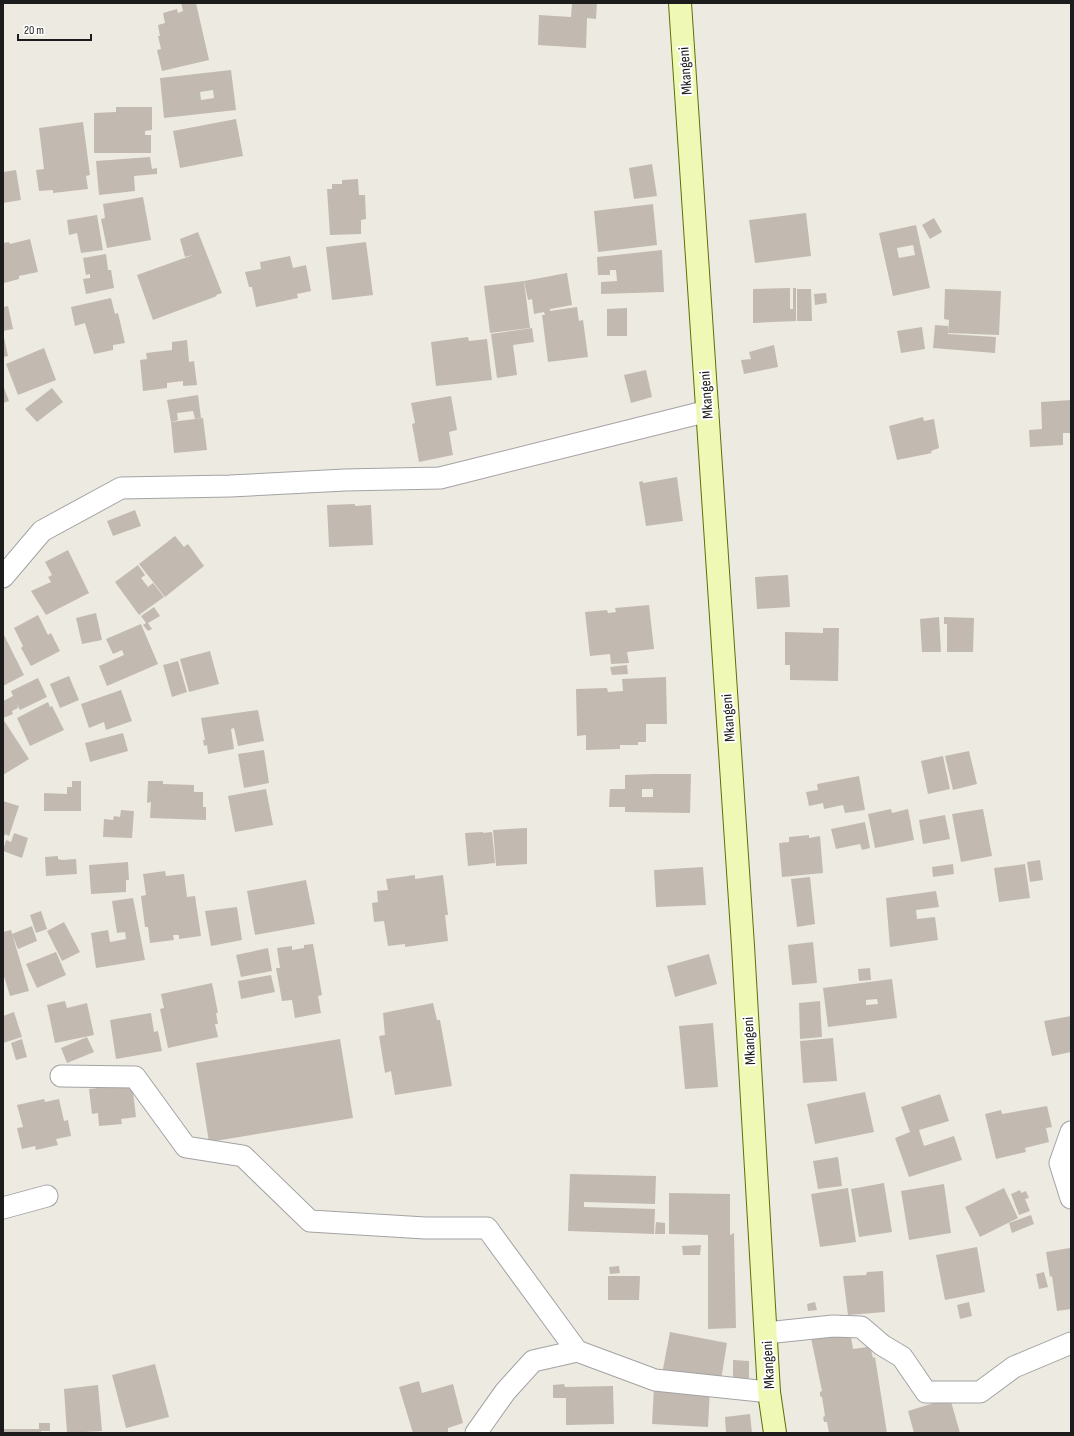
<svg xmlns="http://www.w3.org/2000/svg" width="1074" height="1436" viewBox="0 0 1074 1436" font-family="'Sofia Sans Condensed',sans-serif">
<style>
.building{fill:#c2bab1;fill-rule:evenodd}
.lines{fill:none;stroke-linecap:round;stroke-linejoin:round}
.street-casing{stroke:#a3a3a3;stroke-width:23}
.secondary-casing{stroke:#5c7006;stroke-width:24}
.street{stroke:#fff;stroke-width:21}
.secondary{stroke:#eff8b5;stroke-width:22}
.labels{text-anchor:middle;stroke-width:4;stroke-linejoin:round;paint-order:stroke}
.street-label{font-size:15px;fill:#1c1c1c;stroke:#fff}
</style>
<rect width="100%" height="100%" fill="#edeae2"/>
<g class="building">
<polygon points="181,3 196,3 209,60 162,71 157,50 161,49 158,36 160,36 158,25 165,23 163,13 177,9 178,13 183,11"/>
<polygon points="572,3 597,3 596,19 587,18 586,48 538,45 539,15 571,17"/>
<path d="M231,70L236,110L164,118L160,78ZM213,90L214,98L201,100L200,92Z"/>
<polygon points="116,107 152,107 152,130 145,131 145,135 151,135 151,153 94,153 94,113 116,112"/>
<polygon points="236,119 243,156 180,168 173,131"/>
<polygon points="83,122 90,175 86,176 88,189 53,193 53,190 39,191 36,170 44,169 39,128"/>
<polygon points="150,157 152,169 157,168 157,174 134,176 135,191 99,195 96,161"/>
<polygon points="652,164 657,196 634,199 629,168"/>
<polygon points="16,170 21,200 3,203 3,172"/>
<polygon points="358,179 359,195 365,195 366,219 361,220 361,234 330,235 327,189 332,189 332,184 342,184 342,180"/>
<polygon points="143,197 151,240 107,248 101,219 105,218 103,204"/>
<polygon points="653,204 657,245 598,252 594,211"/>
<polygon points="806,213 811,256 755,263 749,220"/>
<polygon points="97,215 103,250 81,253 77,233 69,235 67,220"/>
<polygon points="934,218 942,232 930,239 922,225"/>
<path d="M916,225L930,288L893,296L879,233ZM913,245L915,255L899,258L897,248Z"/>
<polygon points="198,232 222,293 216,295 217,296 153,320 137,275 193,255 185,257 180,239"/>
<polygon points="30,239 38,272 19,276 19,279 4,283 3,243 9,242 10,244"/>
<polygon points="366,242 373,295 332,300 326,247"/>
<polygon points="662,250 664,292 601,294 601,282 617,281 616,270 610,270 610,275 598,275 597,257"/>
<polygon points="106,254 108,270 111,270 114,288 86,294 83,279 90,278 90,274 86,275 83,258"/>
<polygon points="290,256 293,268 306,265 311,291 297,294 298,298 256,307 252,287 249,287 245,272 261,269 260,262"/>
<polygon points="567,273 572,305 550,309 550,311 577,307 579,321 583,320 588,357 548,362 542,315 545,315 544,312 534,314 532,299 528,300 524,281"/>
<polygon points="524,281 530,328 490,333 484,286"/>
<polygon points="790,288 790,309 793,309 793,288 796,288 796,321 753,323 753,289"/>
<polygon points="797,289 811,289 812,321 797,321"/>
<polygon points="945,289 1001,291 999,335 948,333 949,320 944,319"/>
<polygon points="826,293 827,303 815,305 814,294"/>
<polygon points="111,298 115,314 118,313 125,343 113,345 113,350 94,354 85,323 75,326 71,307"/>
<polygon points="8,306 13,329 3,331 3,307"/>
<polygon points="627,308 627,336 607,336 607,309"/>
<polygon points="935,325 948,326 948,334 996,337 995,353 933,348"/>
<polygon points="922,327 925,349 901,353 897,331"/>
<polygon points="532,328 534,342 513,345 517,375 497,378 491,334"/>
<polygon points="3,333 8,356 3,357"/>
<polygon points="468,337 469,341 487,339 492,380 436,386 431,342"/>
<polygon points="187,340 189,362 194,361 197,385 183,386 183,381 167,383 167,388 143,391 140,360 147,359 146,353 172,350 172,342"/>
<polygon points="774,345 778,367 744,374 741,360 751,359 749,352"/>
<polygon points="44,348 56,380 18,395 6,364"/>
<polygon points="646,370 652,397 631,403 624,375"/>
<polygon points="3,385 9,401 3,403"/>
<polygon points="52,388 63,402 37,422 25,409"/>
<polygon points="198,395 201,418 195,419 193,411 177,413 178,420 171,422 167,400"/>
<polygon points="451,396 457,430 449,432 453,455 419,462 412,424 415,423 411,403"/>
<polygon points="1071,400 1071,428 1070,433 1063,433 1063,445 1030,447 1029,430 1042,429 1041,402"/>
<polygon points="923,417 924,421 934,419 939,448 931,451 932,453 897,460 889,426"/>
<polygon points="203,418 207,450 174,453 171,422"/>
<polygon points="677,477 683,521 646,526 639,482 643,481 643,483"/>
<polygon points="355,504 355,506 371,505 373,545 329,547 327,505"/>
<polygon points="135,510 141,526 113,536 107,521"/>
<polygon points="175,536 184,547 188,544 204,566 165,597 139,564"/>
<polygon points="68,550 89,593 46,615 31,591 51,582 48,577 52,575 45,562"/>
<polygon points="138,565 145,575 141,578 148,587 153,583 164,597 139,615 115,582"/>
<polygon points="788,575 790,607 757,609 755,577"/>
<polygon points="649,605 654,649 627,652 629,663 611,664 610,654 590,656 585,612 607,610 608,613 616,612 615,608"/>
<polygon points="154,607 160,616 148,623 152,629 148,631 143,625 146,623 141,616"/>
<polygon points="96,613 102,640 82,644 76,618"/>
<polygon points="38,615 48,635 51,633 60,651 31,666 21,648 23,646 14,628"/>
<polygon points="939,617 941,652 922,652 920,619"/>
<polygon points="944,617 974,618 973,652 947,652 947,624 944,624"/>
<polygon points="141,624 158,664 107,686 99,666 124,655 122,650 113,654 106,639"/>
<polygon points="823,628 839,628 838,681 790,680 790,665 785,665 785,632 823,633"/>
<polygon points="3,633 24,675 3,686"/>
<polygon points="210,651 219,684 189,692 180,659"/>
<polygon points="178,661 187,692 172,697 163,665"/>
<polygon points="627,665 628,674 612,675 610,667"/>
<polygon points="69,676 79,700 60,708 50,684"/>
<polygon points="666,677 667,724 646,724 646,742 638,742 638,745 620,745 620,749 586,750 586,735 577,736 576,689 607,688 608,692 623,691 622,679"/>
<polygon points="38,678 47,697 20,710 17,704 18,708 12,711 13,714 3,718 3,701 13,696 11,691"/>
<polygon points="121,690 132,721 106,730 104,722 89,728 81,704"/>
<polygon points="48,702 50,707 52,706 64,730 30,746 17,718"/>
<polygon points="258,710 264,741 238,746 234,728 231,729 234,749 208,754 207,745 204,746 203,740 205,740 201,718"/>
<polygon points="3,719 29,759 3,775"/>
<polygon points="123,733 128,751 90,762 85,743"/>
<polygon points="264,750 269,783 244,788 238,754"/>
<polygon points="969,751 977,784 953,790 945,756"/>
<polygon points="943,756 950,789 928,794 921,761"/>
<path d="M653,774H691L690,813L625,812V807H609L610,789H625V775ZM642,789H653V797H642Z"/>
<polygon points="859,776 865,810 845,813 843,805 824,809 823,803 809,806 806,792 818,790 817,784"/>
<polygon points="72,781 81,781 81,811 44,811 44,793 67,794 67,787 72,787"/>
<polygon points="148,781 163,781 163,784 194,785 194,792 203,792 203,807 206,807 206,820 150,818 151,802 147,803"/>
<polygon points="266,789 273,825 235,832 228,796"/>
<polygon points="3,801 19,806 9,836 5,834 3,839"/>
<polygon points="891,809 892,813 908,809 914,840 875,848 868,814"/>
<polygon points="983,809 992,856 961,862 952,814"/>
<polygon points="121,810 134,811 132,838 103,837 104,819 113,820 114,816 120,817"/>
<polygon points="945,815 950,839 923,844 919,820"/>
<polygon points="865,822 870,848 862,850 860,844 836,849 831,829"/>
<polygon points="527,828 527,864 496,866 493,830"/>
<polygon points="483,832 483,833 492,832 495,863 468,866 465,833"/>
<polygon points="14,833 28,838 22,858 3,851 6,840 11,842"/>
<polygon points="809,835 809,838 820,836 823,873 782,877 779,843 789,842 789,837"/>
<polygon points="58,856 58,859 62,860 76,859 77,874 46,876 45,857"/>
<polygon points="1040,860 1043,880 1030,882 1027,862"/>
<polygon points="128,862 129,880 126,880 126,892 91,894 89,865"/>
<polygon points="953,864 954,874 933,877 932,867"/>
<polygon points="1025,864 1030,898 999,902 994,868"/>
<polygon points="703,867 706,905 656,907 654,870"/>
<polygon points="165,871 166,876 184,874 187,897 195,896 201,936 179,939 179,935 173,935 174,940 150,943 148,927 145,927 141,896 146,895 143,874"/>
<polygon points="415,875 415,879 443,875 448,915 445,915 448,941 405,947 405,944 388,946 384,921 374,922 372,903 378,902 377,891 388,890 386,879"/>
<polygon points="810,877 815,924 797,927 791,879"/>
<polygon points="306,880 315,924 255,935 247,891"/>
<polygon points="936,891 939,907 916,910 917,919 935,917 938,940 890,947 886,898"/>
<polygon points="133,898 145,960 96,968 91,933 108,930 110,942 126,939 125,932 117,933 112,901"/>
<polygon points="237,907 242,940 211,946 205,911"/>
<polygon points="41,911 47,929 36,933 30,915"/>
<polygon points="64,922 80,952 62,961 47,931"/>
<polygon points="32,926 37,941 18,949 12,934"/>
<polygon points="11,930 29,991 10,996 3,973 3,932"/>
<polygon points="813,942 817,983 792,985 788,945"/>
<polygon points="313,944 322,995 318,996 321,1013 295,1018 292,1000 282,1001 276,968 280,968 277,948 292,946 292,950 304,948 304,945"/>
<polygon points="268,948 272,971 241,977 236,955"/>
<polygon points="56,952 66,975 37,988 26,964"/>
<polygon points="709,954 717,984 675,997 667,966"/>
<polygon points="870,968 871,980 859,981 858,969"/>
<polygon points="271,975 275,992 241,999 238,981"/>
<path d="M892,979L897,1018L828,1027L823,988ZM877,999L878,1004L866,1005V1000Z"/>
<polygon points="212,983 218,1013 216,1013 218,1024 215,1024 218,1037 168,1048 160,1009 164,1008 161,994"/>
<polygon points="65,1001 67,1008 87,1003 94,1035 55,1043 47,1005"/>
<polygon points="820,1001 822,1037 800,1039 799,1003"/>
<polygon points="433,1003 437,1020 440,1020 452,1086 395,1095 391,1071 385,1073 379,1036 385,1035 383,1013"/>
<polygon points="14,1012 22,1037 3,1043 3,1016"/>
<polygon points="151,1013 154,1032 158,1031 162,1051 116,1059 110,1020"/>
<polygon points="1071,1016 1071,1052 1052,1056 1044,1021"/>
<polygon points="713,1023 718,1087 685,1089 679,1026"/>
<polygon points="87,1037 94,1052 67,1063 61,1048"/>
<polygon points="833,1038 837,1081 803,1083 800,1041"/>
<polygon points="22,1039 27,1057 16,1060 11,1043"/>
<polygon points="340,1039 353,1118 209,1142 196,1063"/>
<polygon points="132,1084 136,1117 121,1119 122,1124 99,1126 98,1113 92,1114 89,1089"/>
<polygon points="865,1092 874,1132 815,1144 807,1104"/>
<polygon points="940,1094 949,1121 919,1130 924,1146 954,1136 962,1160 909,1177 895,1138 910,1132 901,1107"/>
<polygon points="44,1099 45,1102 59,1099 64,1121 68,1120 71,1136 56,1139 58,1145 36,1150 35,1146 22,1149 17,1128 23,1127 17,1105"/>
<polygon points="1047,1106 1052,1127 1046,1128 1049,1142 1025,1148 1026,1152 996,1159 985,1114 1001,1110 1002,1114"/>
<polygon points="838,1157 842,1186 818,1189 813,1161"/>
<polygon points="570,1174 656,1176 655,1204 584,1202 584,1207 655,1209 654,1234 568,1231"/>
<polygon points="884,1183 892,1232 859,1237 851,1189"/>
<polygon points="944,1184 951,1233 909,1240 901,1191"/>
<polygon points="848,1188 856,1242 820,1247 811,1194"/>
<polygon points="1004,1188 1018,1218 980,1237 965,1207"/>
<polygon points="1020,1190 1021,1193 1026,1191 1029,1198 1025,1199 1030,1211 1019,1215 1011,1194"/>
<polygon points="669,1193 730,1194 730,1235 734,1233 736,1328 708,1329 708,1235 669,1234"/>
<polygon points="1031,1215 1034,1224 1012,1233 1009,1223"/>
<polygon points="656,1222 665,1223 665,1234 655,1234"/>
<polygon points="701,1245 700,1255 683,1255 682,1246"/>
<polygon points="977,1247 985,1292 945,1300 936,1255"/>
<polygon points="1070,1248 1071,1309 1057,1311 1052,1276 1050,1277 1046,1252"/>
<polygon points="619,1266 620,1273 610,1274 609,1267"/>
<polygon points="883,1271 885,1312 848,1315 843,1276 866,1275 867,1272"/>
<polygon points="1044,1272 1048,1287 1039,1289 1036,1274"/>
<polygon points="608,1276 640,1276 639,1300 608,1300"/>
<polygon points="815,1302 817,1310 808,1311 807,1304"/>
<polygon points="969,1302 972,1316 960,1319 957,1305"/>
<polygon points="850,1331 853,1349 867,1347 871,1350 873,1358 875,1357 887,1433 829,1433 827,1422 824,1422 823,1417 825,1416 822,1397 820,1396 820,1392 822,1391 811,1338"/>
<polygon points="670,1332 727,1343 721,1380 696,1376 696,1374 688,1372 687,1378 662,1374"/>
<polygon points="733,1360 749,1361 749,1378 733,1378"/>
<polygon points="155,1364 169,1417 126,1428 112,1375"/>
<polygon points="419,1381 422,1393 453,1384 463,1423 448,1428 448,1432 443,1433 413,1433 399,1387"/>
<polygon points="564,1384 565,1387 613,1386 614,1424 566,1425 566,1398 553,1398 553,1385"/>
<polygon points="98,1385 102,1431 67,1433 64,1389"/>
<polygon points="654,1386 710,1389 708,1427 652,1424"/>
<polygon points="950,1398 960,1433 914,1433 908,1411"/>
<polygon points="750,1414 752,1433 726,1433 725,1417"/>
<polygon points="39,1423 50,1423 50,1431 41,1431 41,1433 3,1433 3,1429 39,1429"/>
</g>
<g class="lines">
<defs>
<g id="street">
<polyline points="3,577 42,531 121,488 230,486 345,480 440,478 708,411"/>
<polyline points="61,1076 135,1077 186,1147 243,1156 310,1221 425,1228 487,1228 577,1351"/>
<polyline points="1071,1132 1060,1163 1071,1198"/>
<polyline points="3,1208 47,1196"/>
<polyline points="766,1333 833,1326 861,1327 882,1345 902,1357 926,1392 980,1392 1014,1367 1071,1343"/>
<polyline points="476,1433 505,1392 533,1361 577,1351 655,1380 769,1392"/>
</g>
<polyline id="secondary" points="680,3 743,946 769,1392 775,1433"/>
</defs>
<use href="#street" class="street-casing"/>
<use href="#secondary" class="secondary-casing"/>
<use href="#street" class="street"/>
<use href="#secondary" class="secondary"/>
</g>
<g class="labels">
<g class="street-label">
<text transform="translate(685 71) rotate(-94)" y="5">Mkangeni</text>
<text transform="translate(706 395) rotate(-94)" y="5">Mkangeni</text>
<text transform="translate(728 718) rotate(-94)" y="5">Mkangeni</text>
<text transform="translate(749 1041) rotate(-93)" y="5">Mkangeni</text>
<text transform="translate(768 1365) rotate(-93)" y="5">Mkangeni</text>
</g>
</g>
<rect width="1074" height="1436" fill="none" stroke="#1c1c1c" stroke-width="8"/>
<path d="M18 34v6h73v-6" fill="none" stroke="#1c1c1c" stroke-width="2"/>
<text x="24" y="34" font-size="12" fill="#1c1c1c" stroke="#ffffff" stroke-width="3" paint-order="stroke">20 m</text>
</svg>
